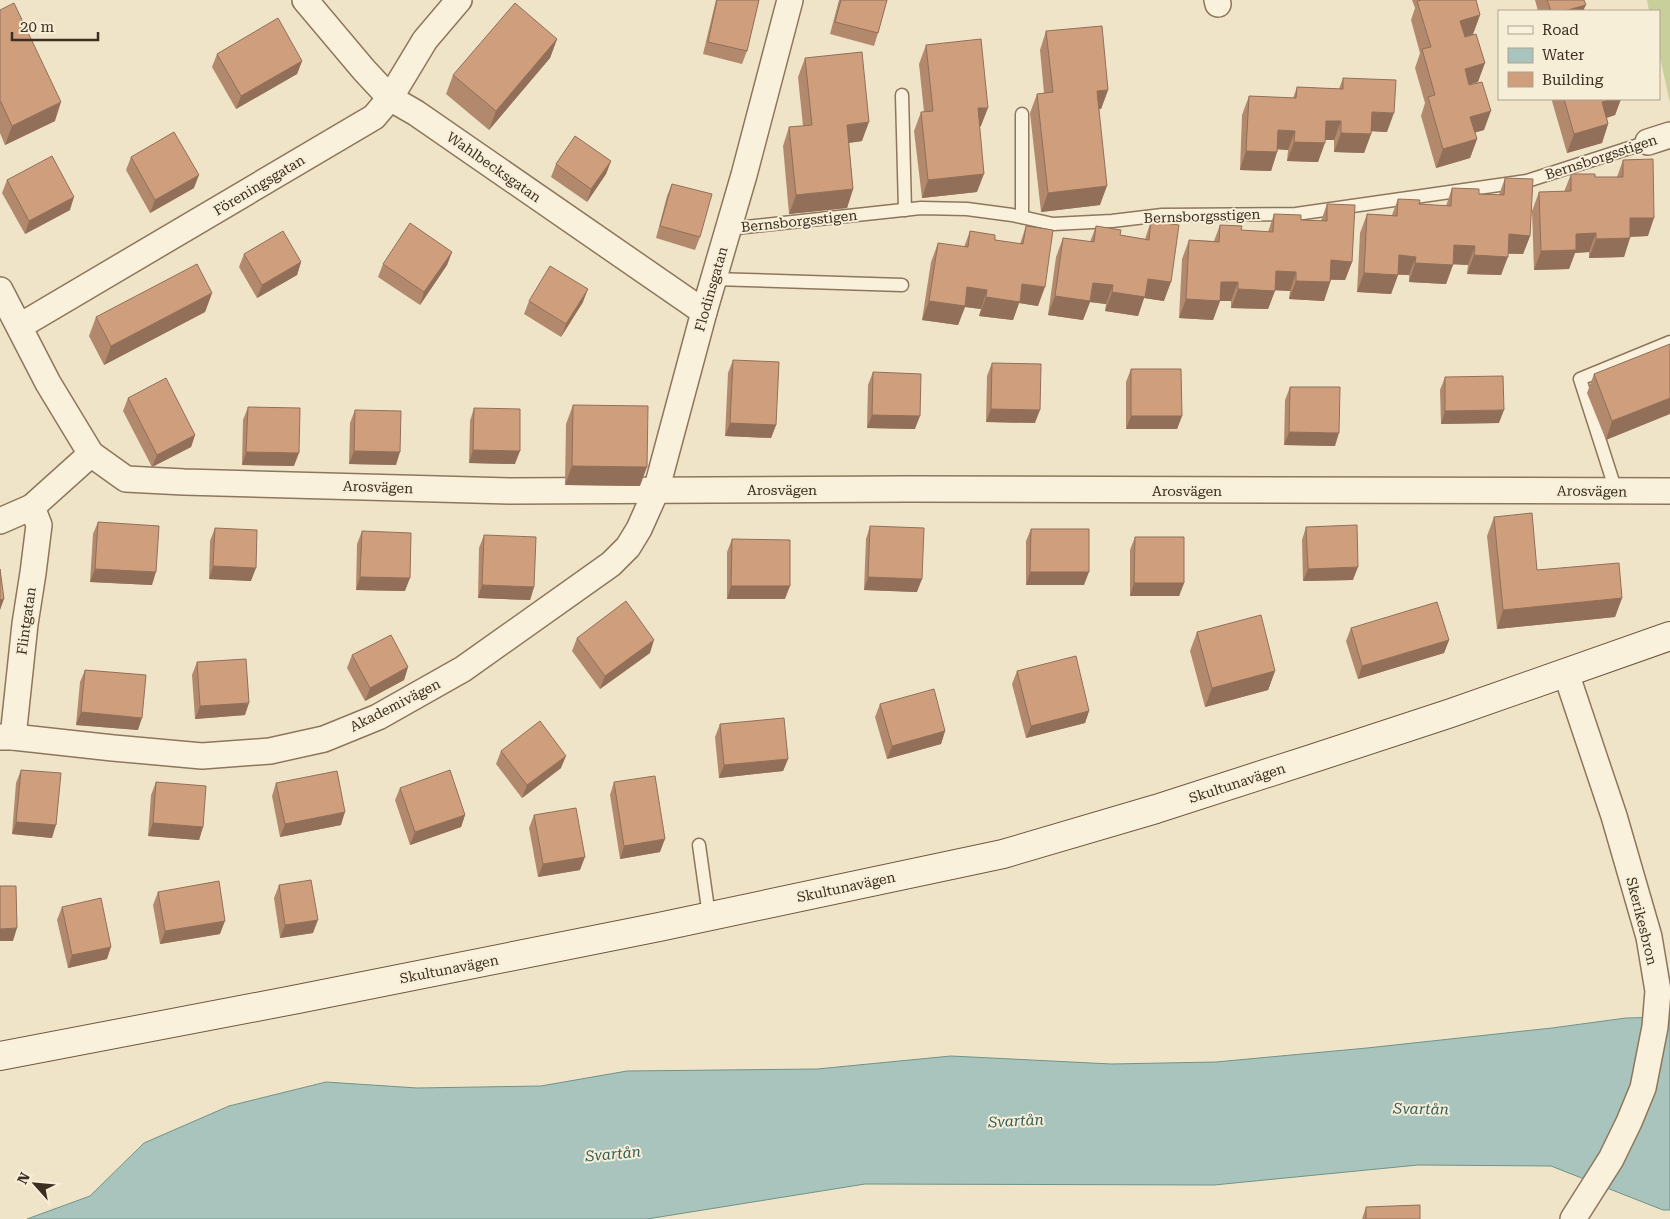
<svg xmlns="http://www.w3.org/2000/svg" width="1670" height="1219" viewBox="0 0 1670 1219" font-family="'Roboto Serif',serif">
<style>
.green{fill:#c9cf9b}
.water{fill:#a9c4bc;stroke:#6f938a}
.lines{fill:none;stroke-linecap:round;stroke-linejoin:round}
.lane-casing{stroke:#8d765c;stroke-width:15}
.street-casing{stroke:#8d765c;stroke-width:28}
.secondary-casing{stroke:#6f573f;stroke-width:30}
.lane{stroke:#faf1dc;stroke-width:12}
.street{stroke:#faf1dc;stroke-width:25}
.secondary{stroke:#faf1dc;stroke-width:28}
.wall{fill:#b2896c}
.shaded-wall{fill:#916f58}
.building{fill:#cf9f7d;stroke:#916f58}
.labels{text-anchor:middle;stroke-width:4;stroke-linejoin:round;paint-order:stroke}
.street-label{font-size:14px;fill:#3d2e20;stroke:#f7eed8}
.water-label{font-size:15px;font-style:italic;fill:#2f5d5a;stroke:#f7eed8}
</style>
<rect width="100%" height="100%" fill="#f0e4c8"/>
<polygon class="green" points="1647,0 1670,0 1670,103 1659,53 1659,11 1649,11"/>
<polygon class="water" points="1670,1017 1670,1210 1663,1210 1551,1166 1418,1165 1214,1185 865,1184 647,1219 27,1219 90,1196 144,1143 229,1106 326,1082 417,1088 541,1086 627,1071 817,1069 951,1056 1111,1064 1216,1062 1367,1048 1552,1028 1626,1018"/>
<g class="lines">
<defs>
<g id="lane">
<polyline points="902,95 905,210"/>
<polyline points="1022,217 1022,114"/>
<polyline points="727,229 921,208 967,209 1012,215 1053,224 1112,221 1162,215 1296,214 1527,181 1648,142"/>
<polyline points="713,279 902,285"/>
<polyline points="1616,491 1580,379 1670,342"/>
<polyline points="699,845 709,916"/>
</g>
<g id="street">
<polyline points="305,0 364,70 390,98 416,113 704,312"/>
<polyline points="1217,0 1218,4"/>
<polyline points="1648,142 1670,135"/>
<polyline points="0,290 48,383 91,454 126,479 184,482 510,491 908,489 1670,491"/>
<polyline points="20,326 374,117 390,98 425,40 459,0"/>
<polyline points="0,521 32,507 91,454"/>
<polyline points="1566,673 1614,816 1649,937 1658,991 1655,1027 1643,1088 1629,1122 1611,1159 1573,1219"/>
<polyline points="0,737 13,737 113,748 202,756 270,751 324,739 378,717 463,669 611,564 628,547 639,529 656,491 704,312 744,175 790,0"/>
<polyline points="13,737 25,624 33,573 39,525 32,507"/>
</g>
<polyline id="secondary" points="0,1056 298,999 659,927 1003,854 1156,809 1311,759 1451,713 1670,636"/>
</defs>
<use href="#lane" class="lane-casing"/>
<use href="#street" class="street-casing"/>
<use href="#secondary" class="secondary-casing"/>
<use href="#lane" class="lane"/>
<use href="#street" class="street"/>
<use href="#secondary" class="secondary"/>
</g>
<g class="wall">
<polygon points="716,0 759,0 747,51 742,64 703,54"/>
<polygon points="839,0 887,0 878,33 874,46 830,34"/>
<polygon points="1412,0 1476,0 1480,15 1473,34 1478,82 1469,84 1484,130 1475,132 1477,139 1470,158 1436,168 1421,116 1425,103 1415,68 1420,53 1411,20 1415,8"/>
<polygon points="1535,0 1584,0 1583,11 1538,11"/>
<polygon points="0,10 55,121 5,145 0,133"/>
<polygon points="1046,31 1108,90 1101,109 1099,109 1100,205 1041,212 1030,113 1037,94 1044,93 1040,50"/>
<polygon points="557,39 550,58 489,130 446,94 453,75"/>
<polygon points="926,45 981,126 979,127 977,192 922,198 914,131 921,112 924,112 919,64"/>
<polygon points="217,54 302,61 297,74 236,109 212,67"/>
<polygon points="805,58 862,141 849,143 853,189 847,208 789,214 783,146 789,127 803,126 798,77"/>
<polygon points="1343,78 1387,132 1372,131 1371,134 1364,153 1334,152 1334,140 1325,140 1318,162 1287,161 1288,150 1278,149 1277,152 1271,171 1240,170 1242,115 1249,96 1293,98 1297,87 1339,89"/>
<polygon points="1553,99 1621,99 1615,115 1607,118 1608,124 1602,143 1567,153 1552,101"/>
<polygon points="131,157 194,188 150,213 126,170"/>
<polygon points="1623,160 1648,236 1630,237 1624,257 1589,258 1589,252 1575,253 1569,269 1534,270 1532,211 1539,192 1564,192 1571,174 1595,177 1617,177"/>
<polygon points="611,161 606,174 587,202 551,177 556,164"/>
<polygon points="1505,178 1530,236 1523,254 1508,254 1501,275 1467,274 1468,265 1453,264 1446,284 1409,282 1409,275 1398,275 1391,294 1357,292 1360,233 1367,214 1392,215 1398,199 1419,204 1446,206 1452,188 1479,194 1499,195"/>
<polygon points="7,180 70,210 25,234 2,193"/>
<polygon points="672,184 700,237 695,250 656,238 667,196"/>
<polygon points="1327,204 1352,262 1345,280 1331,280 1324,301 1289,299 1290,291 1275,290 1268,309 1231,308 1231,301 1220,301 1213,320 1179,318 1182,259 1189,240 1214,241 1220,225 1241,230 1268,232 1274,214 1301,220 1321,221"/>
<polygon points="1151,221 1164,301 1144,298 1138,316 1105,311 1106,304 1090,302 1083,320 1048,315 1056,257 1063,238 1090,242 1096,226 1120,235 1145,239"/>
<polygon points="1026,226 1038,306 1019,303 1013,320 979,316 981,309 965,307 958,325 922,320 931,262 938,243 964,247 970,231 995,240 1020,244"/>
<polygon points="452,252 447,265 420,305 378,277 383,264"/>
<polygon points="244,254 301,262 297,275 257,298 239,267"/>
<polygon points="212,293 205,312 104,365 89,336 96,317"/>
<polygon points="529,301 583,302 561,337 524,314"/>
<polygon points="1670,344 1606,440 1587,393 1594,374"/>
<polygon points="733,360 776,425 771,438 725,436 728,373"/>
<polygon points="992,363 1035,423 986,422 987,376"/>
<polygon points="1131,369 1182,416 1177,429 1126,429 1126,382"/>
<polygon points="873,372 915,429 867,428 868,385"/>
<polygon points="1445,377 1499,423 1441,424 1440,390"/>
<polygon points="1290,387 1335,446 1284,445 1285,400"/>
<polygon points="128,398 195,435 191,447 152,467 123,411"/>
<polygon points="573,405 640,486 565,485 566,424"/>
<polygon points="248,407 294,466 242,465 243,420"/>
<polygon points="474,408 515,464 469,463 470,421"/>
<polygon points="355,410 396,465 349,464 350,423"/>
<polygon points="1494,517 1537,570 1622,598 1615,617 1497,629 1487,536"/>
<polygon points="98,522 152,585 90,582 93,534"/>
<polygon points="870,526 917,592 864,590 866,539"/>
<polygon points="1306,527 1353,580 1303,581 1302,540"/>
<polygon points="215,528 251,581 209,579 210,541"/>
<polygon points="1031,529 1084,585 1026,585 1026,541"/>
<polygon points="362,531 405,591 356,590 357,544"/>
<polygon points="484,535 534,587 530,600 478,598 479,548"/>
<polygon points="1135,537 1184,583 1179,596 1130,596 1130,550"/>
<polygon points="732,539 785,599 727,599 727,552"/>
<polygon points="1351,628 1449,640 1444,653 1358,679 1346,641"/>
<polygon points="1197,632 1275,671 1268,690 1205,707 1190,651"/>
<polygon points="577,638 650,653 600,689 572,651"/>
<polygon points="352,655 408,667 404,680 365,701 347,668"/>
<polygon points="197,662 245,715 195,719 192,675"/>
<polygon points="85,670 138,730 76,725 80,682"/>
<polygon points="1017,671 1089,711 1085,723 1026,738 1012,684"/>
<polygon points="880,704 945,731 941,744 887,759 875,717"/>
<polygon points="720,724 788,759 783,771 719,778 715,737"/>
<polygon points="501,751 561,768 522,798 496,764"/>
<polygon points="21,770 52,838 12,834 16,783"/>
<polygon points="156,782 203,827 199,840 148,836 151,795"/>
<polygon points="614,782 660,852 620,859 610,795"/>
<polygon points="276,783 341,825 280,837 272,796"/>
<polygon points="400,788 465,815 461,827 410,845 395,800"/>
<polygon points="534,815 580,870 538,877 529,828"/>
<polygon points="279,885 313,933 280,938 274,898"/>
<polygon points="158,892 220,934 160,944 153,905"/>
<polygon points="62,907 107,959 68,968 57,920"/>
<polygon points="1366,1207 1420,1219 1362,1219"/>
</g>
<g class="shaded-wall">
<polygon points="1586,5 1583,11 1564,11"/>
<polygon points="1480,15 1473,34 1453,40 1460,21"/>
<polygon points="557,39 550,58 489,130 496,111"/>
<polygon points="302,61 297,74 236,109 241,96"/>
<polygon points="1485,63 1478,82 1458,88 1465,69"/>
<polygon points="1108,90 1101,109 1090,110 1097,91"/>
<polygon points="1613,99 1621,99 1615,115 1595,121 1602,102"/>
<polygon points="61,102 55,121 5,145 12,126"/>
<polygon points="978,108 988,108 981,126 971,127"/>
<polygon points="1491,111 1484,130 1464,136 1470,117"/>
<polygon points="1372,112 1394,113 1387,132 1366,131"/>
<polygon points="1326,121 1341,121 1334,140 1319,140"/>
<polygon points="869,122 862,141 840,144 847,125"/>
<polygon points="1608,124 1602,143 1567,153 1574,134"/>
<polygon points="1278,130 1295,131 1288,150 1271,149"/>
<polygon points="1341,133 1371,134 1364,153 1334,152"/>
<polygon points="1477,139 1470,158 1436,168 1443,149"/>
<polygon points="1294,142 1325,143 1318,162 1287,161"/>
<polygon points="1246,151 1277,152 1271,171 1240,170"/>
<polygon points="611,161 606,174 587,202 591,189"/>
<polygon points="984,174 977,192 922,198 928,180"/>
<polygon points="199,175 194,188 150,213 155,200"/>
<polygon points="1107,186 1100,205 1041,212 1048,193"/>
<polygon points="853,189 847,208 789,214 796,195"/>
<polygon points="74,197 70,210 25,234 29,221"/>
<polygon points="1630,218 1654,218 1648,236 1623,237"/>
<polygon points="1596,233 1589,252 1575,253 1569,269 1534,270 1541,251 1576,234"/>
<polygon points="1509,234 1530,236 1523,254 1502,253"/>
<polygon points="1630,238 1624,257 1589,258 1596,239"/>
<polygon points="1454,245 1475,246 1468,265 1447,264"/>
<polygon points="452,252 447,265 420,305 424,292"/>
<polygon points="1399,255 1416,257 1409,275 1392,274"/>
<polygon points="1474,255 1508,257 1501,275 1467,274"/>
<polygon points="1331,260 1352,262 1345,280 1324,279"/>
<polygon points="301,262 297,275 257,298 262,285"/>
<polygon points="1415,263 1453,265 1446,284 1409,282"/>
<polygon points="1276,271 1296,272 1290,291 1269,290"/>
<polygon points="1364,273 1398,275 1391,294 1357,292"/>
<polygon points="1148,279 1171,282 1164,301 1144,298 1138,316 1105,311 1112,292"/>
<polygon points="1296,281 1330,282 1324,301 1289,299"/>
<polygon points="1221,282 1238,282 1231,301 1220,301 1213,320 1179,318 1186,299"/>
<polygon points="1093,283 1113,285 1106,304 1090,302 1083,320 1048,315 1055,296"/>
<polygon points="1022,284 1045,287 1038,306 1019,303 1013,320 979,316 986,297"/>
<polygon points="967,287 987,290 981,309 965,307 958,325 922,320 929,301"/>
<polygon points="588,289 583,302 561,337 566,324"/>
<polygon points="1238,289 1275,291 1268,309 1231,308"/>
<polygon points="212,293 205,312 104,365 111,346"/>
<polygon points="1670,398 1670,414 1606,440 1612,421"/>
<polygon points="991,409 1040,410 1035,423 986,422"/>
<polygon points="1504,410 1499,423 1441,424 1445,411"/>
<polygon points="872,415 920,416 915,429 867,428"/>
<polygon points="1131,416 1182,416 1177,429 1126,429"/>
<polygon points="730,423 776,425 771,438 725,436"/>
<polygon points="1289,432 1339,433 1335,446 1284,445"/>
<polygon points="195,435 191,447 152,467 157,455"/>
<polygon points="473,450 520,451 515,464 469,463"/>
<polygon points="354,451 400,452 396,465 349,464"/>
<polygon points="246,452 299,453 294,466 242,465"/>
<polygon points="572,466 647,467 640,486 565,485"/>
<polygon points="213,566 256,568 251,581 209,579"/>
<polygon points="1358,567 1353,580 1303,581 1308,569"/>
<polygon points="95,569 156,572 152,585 90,582"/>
<polygon points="1030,572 1089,572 1084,585 1026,585"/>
<polygon points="360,577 410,578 405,591 356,590"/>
<polygon points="868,577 922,579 917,592 864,590"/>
<polygon points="1134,583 1184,583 1179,596 1130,596"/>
<polygon points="482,585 534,587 530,600 478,598"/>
<polygon points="731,586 790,586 785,599 727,599"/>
<polygon points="1622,598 1615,617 1497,629 1503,610"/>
<polygon points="4,599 0,610 0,600"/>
<polygon points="654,640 650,653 600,689 605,676"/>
<polygon points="1449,640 1444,653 1358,679 1362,666"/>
<polygon points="408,667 404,680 365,701 370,688"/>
<polygon points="1275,671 1268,690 1205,707 1212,688"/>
<polygon points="249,703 245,715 195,719 200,706"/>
<polygon points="1089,711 1085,723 1026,738 1031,726"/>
<polygon points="81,712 142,718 138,730 76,725"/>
<polygon points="945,731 941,744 887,759 892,746"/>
<polygon points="566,756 561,768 522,798 527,785"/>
<polygon points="788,759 783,771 719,778 724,765"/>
<polygon points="345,812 341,825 280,837 285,824"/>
<polygon points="465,815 461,827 410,845 415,832"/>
<polygon points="16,822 56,825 52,838 12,834"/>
<polygon points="153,823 203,827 199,840 148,836"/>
<polygon points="665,839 660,852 620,859 624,846"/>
<polygon points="585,857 580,870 538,877 543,864"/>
<polygon points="318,920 313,933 280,938 285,925"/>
<polygon points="225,921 220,934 160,944 165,931"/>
<polygon points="17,928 13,941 0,941 0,929"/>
<polygon points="111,947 107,959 68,968 72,955"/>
</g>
<g class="building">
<polygon points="717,0 759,0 747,51 708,42"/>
<polygon points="841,0 887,0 878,33 835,22"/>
<polygon points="1422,0 1476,0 1480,15 1460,21 1465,37 1476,34 1485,63 1465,69 1469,85 1482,82 1491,111 1470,117 1477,139 1443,149 1428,97 1435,95 1422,49 1431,47 1417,1"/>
<polygon points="1547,0 1584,0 1586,5 1564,11 1551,11"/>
<polygon points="14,3 61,102 12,126 1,102 0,102 0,10"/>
<polygon points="515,3 557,39 496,111 453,75"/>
<polygon points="278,18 302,61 241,96 217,54"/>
<polygon points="1102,26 1108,90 1097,91 1107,186 1048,193 1037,94 1053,92 1046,31"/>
<polygon points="981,39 988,108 978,108 984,174 928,180 921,112 933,111 926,45"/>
<polygon points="862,52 869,122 847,125 853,189 796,195 789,127 812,125 805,58"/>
<polygon points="1343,78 1396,80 1394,113 1372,112 1371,134 1341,133 1341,121 1326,121 1325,143 1294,142 1295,131 1278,130 1277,152 1246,151 1249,96 1296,98 1297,87 1343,89"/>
<polygon points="1564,99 1613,99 1602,102 1608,124 1574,134"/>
<polygon points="174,132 199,175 155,200 131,157"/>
<polygon points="575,136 611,161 591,189 556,164"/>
<polygon points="52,156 74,197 29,221 7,180"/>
<polygon points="1653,159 1654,218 1630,218 1630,238 1596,239 1596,233 1576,234 1576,250 1541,251 1539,192 1571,191 1571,174 1595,174 1595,177 1623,177 1623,160"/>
<polygon points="1505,178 1533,179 1530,236 1509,234 1508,257 1474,255 1475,246 1454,245 1453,265 1415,263 1416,257 1399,255 1398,275 1364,273 1367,214 1397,216 1398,199 1420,200 1419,204 1451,206 1452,188 1479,189 1479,194 1504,195"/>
<polygon points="672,184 712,194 700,237 660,226"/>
<polygon points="1327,204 1355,205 1352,262 1331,260 1330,282 1296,281 1296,272 1276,271 1275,291 1238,289 1238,282 1221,282 1220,301 1186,299 1189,240 1219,242 1220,225 1242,226 1241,230 1273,232 1274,214 1301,215 1301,220 1327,221"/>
<polygon points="1151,221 1179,225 1171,282 1148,279 1145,297 1112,292 1113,285 1093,283 1090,301 1055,296 1063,238 1094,242 1096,226 1121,230 1120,235 1149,240"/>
<polygon points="410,223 452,252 424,292 383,264"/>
<polygon points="1026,226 1053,230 1045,287 1022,284 1020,302 986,297 987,290 967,287 965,306 929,301 938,243 968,247 970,231 995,235 995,240 1023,244"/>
<polygon points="283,231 301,262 262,285 244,254"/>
<polygon points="197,264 212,293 111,346 96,317"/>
<polygon points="550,266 588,289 566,324 529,301"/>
<polygon points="1670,344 1670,398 1612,421 1594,374"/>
<polygon points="733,360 779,362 776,425 730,423"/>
<polygon points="992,363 1041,364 1040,410 991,409"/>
<polygon points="1131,369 1181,369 1182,416 1131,416"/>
<polygon points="873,372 921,374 920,416 872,415"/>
<polygon points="1503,376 1504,410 1445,411 1445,377"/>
<polygon points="166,378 195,435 157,455 128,398"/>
<polygon points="1290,387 1340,387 1339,433 1289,432"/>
<polygon points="573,405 648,406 647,467 572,466"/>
<polygon points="248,407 300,408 299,453 246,452"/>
<polygon points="474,408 520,409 520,451 473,450"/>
<polygon points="355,410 401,411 400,452 354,451"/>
<polygon points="1532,513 1537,570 1619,563 1622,598 1503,610 1494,517"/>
<polygon points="98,522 159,526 156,572 95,569"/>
<polygon points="1357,525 1358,567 1308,569 1306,527"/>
<polygon points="870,526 924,528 922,579 868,577"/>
<polygon points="215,528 257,530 256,568 213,566"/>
<polygon points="1031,529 1089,529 1089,572 1030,572"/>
<polygon points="362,531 411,533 410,578 360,577"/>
<polygon points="484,535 536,537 534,587 482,585"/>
<polygon points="1135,537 1184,537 1184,583 1134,583"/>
<polygon points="732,539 790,540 790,586 731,586"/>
<polygon points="0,569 4,599 0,600"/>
<polygon points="626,601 654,640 605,676 577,638"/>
<polygon points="1437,602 1449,640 1362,666 1351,628"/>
<polygon points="1261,615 1275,671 1212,688 1197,632"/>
<polygon points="391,635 408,667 370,688 352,655"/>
<polygon points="1076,656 1089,711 1031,726 1017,671"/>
<polygon points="246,659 249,703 200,706 197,662"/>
<polygon points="85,670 146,675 142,718 81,712"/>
<polygon points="934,689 945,731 892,746 880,704"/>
<polygon points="784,718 788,759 724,765 720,724"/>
<polygon points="540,721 566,756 527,785 501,751"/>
<polygon points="21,770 61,773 56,825 16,822"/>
<polygon points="450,770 465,815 415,832 400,788"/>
<polygon points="337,771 345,812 285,824 276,783"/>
<polygon points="655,776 665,839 624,846 614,782"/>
<polygon points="156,782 206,786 203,827 153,823"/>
<polygon points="576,808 585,857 543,864 534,815"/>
<polygon points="311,880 318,920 285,925 279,885"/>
<polygon points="219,881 225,921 165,931 158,892"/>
<polygon points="0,886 16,886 17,928 0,929"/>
<polygon points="101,898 111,947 72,955 62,907"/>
<polygon points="1420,1205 1420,1219 1366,1219 1366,1207"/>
</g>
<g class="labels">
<g class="street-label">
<text transform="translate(1601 157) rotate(-18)" y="5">Bernsborgsstigen</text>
<text transform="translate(494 167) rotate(35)" y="5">Wahlbecksgatan</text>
<text transform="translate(259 185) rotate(-31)" y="5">Föreningsgatan</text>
<text transform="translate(1202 216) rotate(-2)" y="5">Bernsborgsstigen</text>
<text transform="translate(799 221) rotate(-6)" y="5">Bernsborgsstigen</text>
<text transform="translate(711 289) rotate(-74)" y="5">Flodinsgatan</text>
<text transform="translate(378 487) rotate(2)" y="5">Arosvägen</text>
<text x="782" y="495">Arosvägen</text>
<text x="1187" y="496">Arosvägen</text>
<text transform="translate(1592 491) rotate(1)" y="5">Arosvägen</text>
<text transform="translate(26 621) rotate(-82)" y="5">Flintgatan</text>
<text transform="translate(395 705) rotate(-27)" y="5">Akademivägen</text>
<text transform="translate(1237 783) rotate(-18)" y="5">Skultunavägen</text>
<text transform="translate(846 887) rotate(-12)" y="5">Skultunavägen</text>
<text transform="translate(1642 921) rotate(76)" y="5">Skerikesbron</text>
<text transform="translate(449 969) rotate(-11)" y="5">Skultunavägen</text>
</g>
<g class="water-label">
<text transform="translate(1421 1109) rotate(1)" y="5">Svartån</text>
<text transform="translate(1016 1121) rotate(-3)" y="5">Svartån</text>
<text transform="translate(613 1154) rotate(-5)" y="5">Svartån</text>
</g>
</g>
<rect x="1498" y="10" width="162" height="90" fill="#f7eed8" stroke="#ada18e"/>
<rect x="1508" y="26" width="25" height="8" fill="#faf1dc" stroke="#ada18e"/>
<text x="1542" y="35" font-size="15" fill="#3d2e20">Road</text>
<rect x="1508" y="48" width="25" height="15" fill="#a9c4bc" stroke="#ada18e"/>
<text x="1542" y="60" font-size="15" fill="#3d2e20">Water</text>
<rect x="1508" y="72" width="25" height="15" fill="#cf9f7d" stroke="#ada18e"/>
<text x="1542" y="85" font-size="15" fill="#3d2e20">Building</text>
<g transform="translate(35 1184) rotate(297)" stroke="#f7eed8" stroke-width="4" paint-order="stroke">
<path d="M0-4L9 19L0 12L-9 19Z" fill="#3d2e20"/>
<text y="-8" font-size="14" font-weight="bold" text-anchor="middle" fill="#3d2e20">N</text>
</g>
<path d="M12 32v8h86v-8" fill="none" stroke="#3d2e20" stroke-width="2.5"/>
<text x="20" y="32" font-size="15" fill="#3d2e20" stroke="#f7eed8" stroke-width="4" paint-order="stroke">20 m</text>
</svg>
